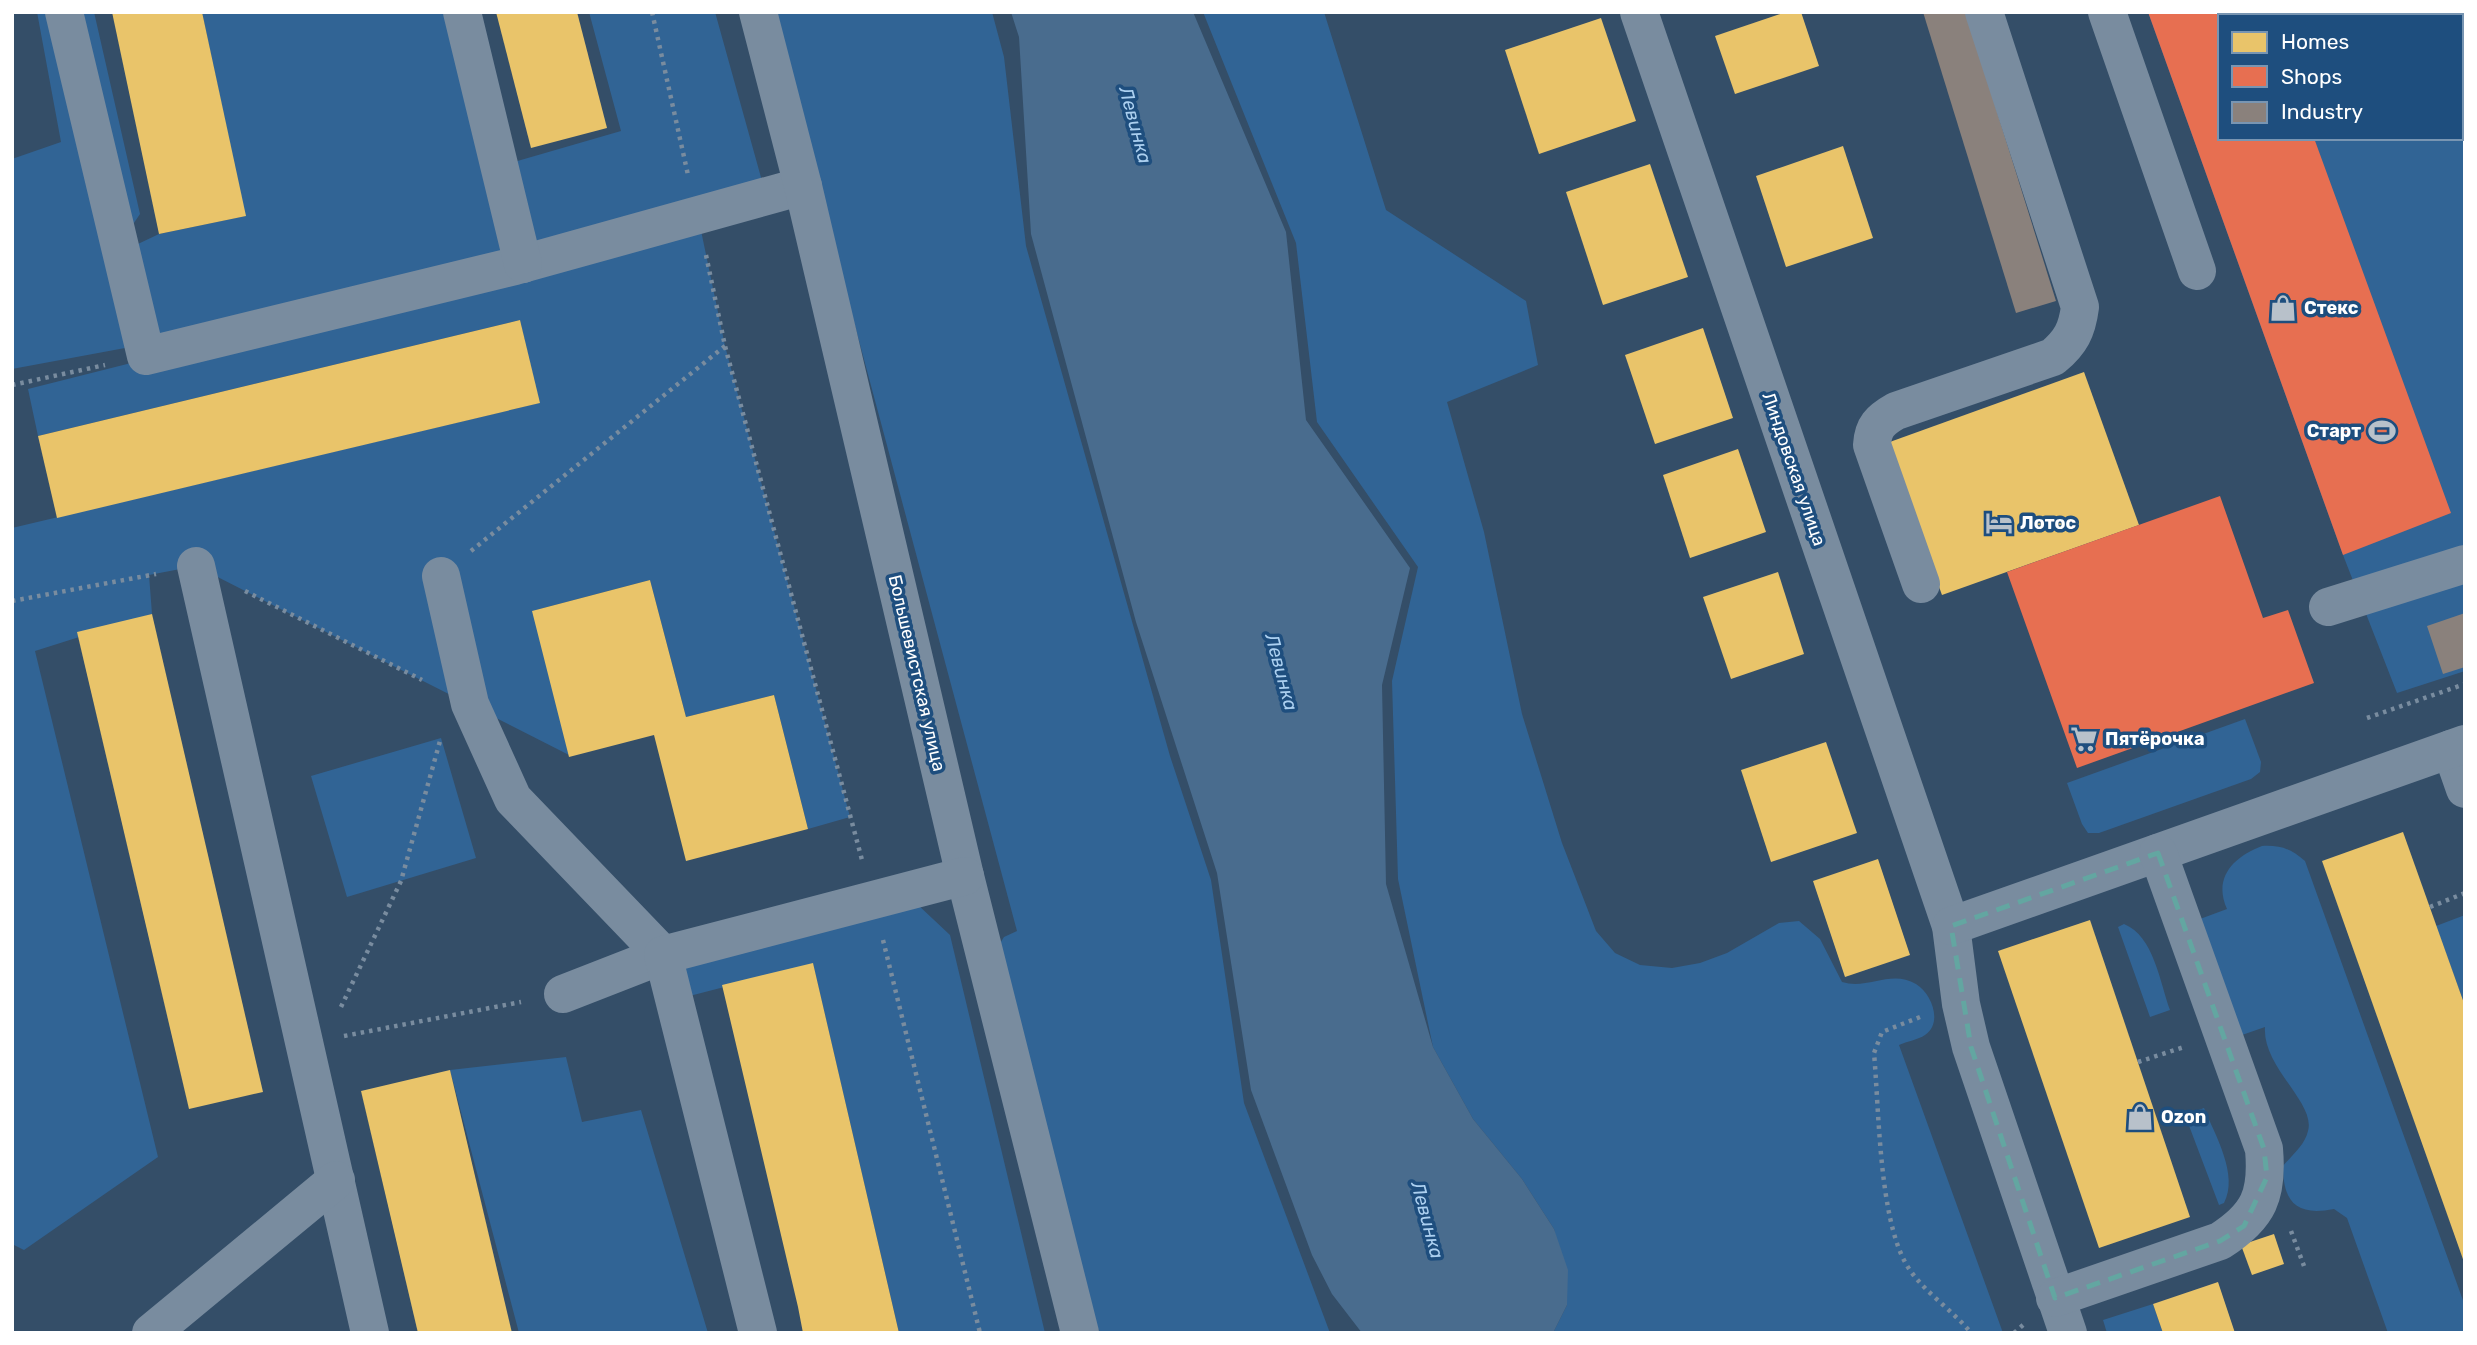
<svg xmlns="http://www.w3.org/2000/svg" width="2477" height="1345" viewBox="0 0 2477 1345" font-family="Rubik,sans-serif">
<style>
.green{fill:#316495;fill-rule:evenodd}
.water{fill:#496c8e}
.homes{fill:#e9c46a}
.shops{fill:#e76f51}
.industry{fill:#8a817c}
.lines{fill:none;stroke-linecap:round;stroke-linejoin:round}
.path{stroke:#798c9f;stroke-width:4.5;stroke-dasharray:3.5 5;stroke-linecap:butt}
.minor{stroke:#798c9f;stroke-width:38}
.marked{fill:none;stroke:#63a6a1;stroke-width:5;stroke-dasharray:14 9;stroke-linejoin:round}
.labels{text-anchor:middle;stroke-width:7;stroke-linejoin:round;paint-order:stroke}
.poi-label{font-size:18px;font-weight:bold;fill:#fff;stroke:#1e4e7e;text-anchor:start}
.street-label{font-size:18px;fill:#fff;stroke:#1e4e7e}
.water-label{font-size:19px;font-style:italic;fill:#acd0f0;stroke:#1e4e7e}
</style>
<rect width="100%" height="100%" fill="#344e68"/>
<g class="green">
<polygon points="37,12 94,12 140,214 109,260 125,348 12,369 12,159 61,142"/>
<polygon points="202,12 462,12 523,264 698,216 725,346 850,817 808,829 774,695 686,717 650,580 536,610 569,755 196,566 149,575 152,614 35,651 158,1157 24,1250 12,1244 12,528 539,403 520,320 38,436 28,389 413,292 146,356 121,252 159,234 245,216"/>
<polygon points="589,12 715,12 762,181 535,248 514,162 621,131"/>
<polygon points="771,12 992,12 1004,57 1026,246 1170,756 1211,880 1244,1103 1330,1333 1101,1333 1098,1329 997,948 1004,937 1017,931"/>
<path d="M1203,12H1324L1386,210L1526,301L1538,365L1447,402L1484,532L1522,714L1562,843L1596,931L1615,953L1640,965L1672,968L1700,963L1727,953L1779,923L1799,921L1820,939L1842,982C1868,990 1891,969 1916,984C1932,994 1943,1023 1925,1035C1918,1040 1907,1041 1899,1045L2003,1333H1553L1567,1305L1554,1229L1522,1179L1473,1119L1433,1047L1398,879L1392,681L1418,567L1317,422L1296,243Z"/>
<path d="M2148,12H2465V671L2397,693L2343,555ZM2220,16H2461V138H2220Z"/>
<polygon points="2245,719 2261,762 2260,772 2251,779 2099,833 2088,833 2082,824 2067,783"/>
<polygon points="441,738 476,858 347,897 311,776"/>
<path d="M2262,846C2281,845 2291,849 2305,861L2465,1306V1333H2388L2347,1218L2334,1209C2298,1216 2283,1204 2283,1166C2292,1155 2305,1145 2308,1131C2316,1103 2262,1067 2265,1027L2242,1035L2200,919L2227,909C2213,878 2233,857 2262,846Z"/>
<polygon points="917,904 950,935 1045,1333 899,1333 813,964 674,1000 663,955"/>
<polygon points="2465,915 2465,1006 2436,926"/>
<path d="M2124,924C2154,936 2160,983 2170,1010L2150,1017L2118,927Z"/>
<polygon points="566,1057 582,1122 641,1110 708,1333 519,1333 450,1070"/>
<path d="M2204,1108C2215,1135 2239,1175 2224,1203L2219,1205L2185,1115Z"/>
<polygon points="2153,1304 2163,1333 2107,1333 2103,1320"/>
</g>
<polygon class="water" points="1011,12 1193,12 1286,232 1306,420 1410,568 1382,685 1386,884 1433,1047 1473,1119 1522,1179 1554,1229 1568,1270 1567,1305 1553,1333 1362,1333 1332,1294 1312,1255 1251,1090 1217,873 1136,622 1031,234 1019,37"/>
<g class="homes">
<polygon points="112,12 202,12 246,216 159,234"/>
<polygon points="496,12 577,12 607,128 531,148"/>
<polygon points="1786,12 1801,12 1819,66 1735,94 1715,36"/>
<polygon points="1601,18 1636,121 1539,154 1505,50"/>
<polygon points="1843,146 1873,238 1786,267 1756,176"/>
<polygon points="1650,164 1688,277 1603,305 1566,192"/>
<polygon points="520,320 540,403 57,518 38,436"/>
<polygon points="1703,328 1733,418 1655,444 1625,355"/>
<polygon points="2084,372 2139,525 1942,595 1887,443"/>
<polygon points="1738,449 1766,532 1690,558 1663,475"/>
<polygon points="1778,572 1804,654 1731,679 1703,597"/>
<polygon points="650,580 686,717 774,695 808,829 686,861 654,735 569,757 532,611"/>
<polygon points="152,614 263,1092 189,1109 77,632"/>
<polygon points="1826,742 1857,833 1771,862 1741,770"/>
<polygon points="2403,832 2465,1006 2464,1262 2322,861"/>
<polygon points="1878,859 1910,955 1845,977 1813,881"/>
<polygon points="2090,920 2190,1217 2099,1248 1998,951"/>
<polygon points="813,963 899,1333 803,1333 798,1307 722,985"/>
<polygon points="450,1070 512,1333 418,1333 361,1091"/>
<polygon points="2274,1234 2284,1264 2252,1275 2241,1245"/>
<polygon points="2218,1282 2235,1333 2163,1333 2153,1304"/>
</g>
<g class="shops">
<polygon points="2148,12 2268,12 2269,16 2220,16 2220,138 2314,138 2451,513 2343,555"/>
<polygon points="2220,496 2263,618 2288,610 2314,683 2077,768 2007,572"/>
</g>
<g class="industry">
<polygon points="1923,12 1966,12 2056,301 2016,313"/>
<polygon points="2465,613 2465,667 2443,674 2427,626"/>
</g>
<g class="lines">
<g class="path">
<polyline points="652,12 688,175"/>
<polyline points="706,255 725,346 862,860"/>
<polyline points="12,385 105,365"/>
<polyline points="471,551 725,346"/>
<polyline points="245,591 422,680"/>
<polyline points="12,601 156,574"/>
<polyline points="2367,718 2465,684"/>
<polyline points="2430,907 2465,893"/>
<polyline points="883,940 980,1333"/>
<polyline points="341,1007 401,881 440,741"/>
<path d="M1920,1017L1882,1032L1874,1053C1879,1109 1879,1214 1905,1262C1920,1290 1951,1308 1971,1333"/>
<polyline points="344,1036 521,1002"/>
<polyline points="2138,1062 2184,1047"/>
<polyline points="2291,1231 2304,1266"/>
<polyline points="2014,1333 2023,1325"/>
</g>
<g class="minor">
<polyline points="64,12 146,356 515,266 803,186"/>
<polyline points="462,12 523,264"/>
<polyline points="758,12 803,186 965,876 1080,1333"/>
<polyline points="1639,12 1951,926 1961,1004 1971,1047 2068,1333"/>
<polyline points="2107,12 2197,271"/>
<polyline points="196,566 370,1333"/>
<polyline points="441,576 470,704 513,799 663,955 563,994"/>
<path d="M1921,584L1872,445C1873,427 1880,420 1896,411L2053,357C2071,342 2077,330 2080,307L1984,12"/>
<polyline points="2328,607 2465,564"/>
<polyline points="2451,749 2465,789"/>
<polyline points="1951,926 2465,744"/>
<path d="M2055,1298L2220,1241C2259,1216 2268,1195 2264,1149L2158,853"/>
<polyline points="151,1333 336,1180"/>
<polyline points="758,1333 663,955 965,876"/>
</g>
</g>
<path class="marked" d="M2158,853L2264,1149L2267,1177L2244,1226L2220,1241L2055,1298L1971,1047L1951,926Z"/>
<defs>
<symbol id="shop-bare" viewBox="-9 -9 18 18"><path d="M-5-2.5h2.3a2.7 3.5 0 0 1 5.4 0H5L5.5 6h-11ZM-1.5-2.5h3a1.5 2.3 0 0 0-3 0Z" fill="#b8c1ca" stroke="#1e4e7e" stroke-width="2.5" paint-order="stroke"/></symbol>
<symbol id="stadium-bare" viewBox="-9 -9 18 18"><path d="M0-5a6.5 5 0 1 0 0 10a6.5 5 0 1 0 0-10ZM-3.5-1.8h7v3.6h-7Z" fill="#b8c1ca" stroke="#1e4e7e" stroke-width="2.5" paint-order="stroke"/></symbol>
<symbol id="hotel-bare" viewBox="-9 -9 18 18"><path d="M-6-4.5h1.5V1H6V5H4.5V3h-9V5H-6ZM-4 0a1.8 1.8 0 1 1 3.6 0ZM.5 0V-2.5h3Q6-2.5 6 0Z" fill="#b8c1ca" stroke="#1e4e7e" stroke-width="2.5" paint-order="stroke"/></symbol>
<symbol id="supermarket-bare" viewBox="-9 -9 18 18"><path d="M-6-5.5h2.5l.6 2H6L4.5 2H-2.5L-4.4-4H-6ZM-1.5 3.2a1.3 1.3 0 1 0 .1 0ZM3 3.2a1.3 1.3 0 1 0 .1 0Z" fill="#b8c1ca" stroke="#1e4e7e" stroke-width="2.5" paint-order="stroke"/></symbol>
</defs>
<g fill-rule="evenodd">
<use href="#shop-bare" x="2264" y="289" width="38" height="38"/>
<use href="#stadium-bare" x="2363" y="412" width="38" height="38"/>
<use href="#hotel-bare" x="1980" y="504" width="38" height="38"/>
<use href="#supermarket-bare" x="2065" y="720" width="38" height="38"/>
<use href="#shop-bare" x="2121" y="1098" width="38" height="38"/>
</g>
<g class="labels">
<g class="poi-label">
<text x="2304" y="314">Стекс</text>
<text x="2361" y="437" text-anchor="end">Старт</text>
<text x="2020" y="529">Лотос</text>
<text x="2105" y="745">Пятёрочка</text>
<text x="2161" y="1123">Ozon</text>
</g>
<g class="street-label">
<text transform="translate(1794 469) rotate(71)" y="6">Линдовская улица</text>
<text transform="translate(917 673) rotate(77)" y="6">Большевистская улица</text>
</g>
<g class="water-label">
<text transform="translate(1136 125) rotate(75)" y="7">Левинка</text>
<text transform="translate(1282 672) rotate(75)" y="7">Левинка</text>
<text transform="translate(1428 1220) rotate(75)" y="7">Левинка</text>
</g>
</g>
<rect width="2477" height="1345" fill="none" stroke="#ffffff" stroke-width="28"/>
<rect x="2218" y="14" width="245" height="126" fill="#1e4e7e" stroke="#7895b2" stroke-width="2"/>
<rect x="2232" y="32" width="35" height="21" fill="#e9c46a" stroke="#7895b2" stroke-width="2"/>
<text x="2281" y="49" font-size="21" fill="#ffffff">Homes</text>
<rect x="2232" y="66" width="35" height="21" fill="#e76f51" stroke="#7895b2" stroke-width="2"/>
<text x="2281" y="84" font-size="21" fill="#ffffff">Shops</text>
<rect x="2232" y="102" width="35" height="21" fill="#8a817c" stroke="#7895b2" stroke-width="2"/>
<text x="2281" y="119" font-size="21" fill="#ffffff">Industry</text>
</svg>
